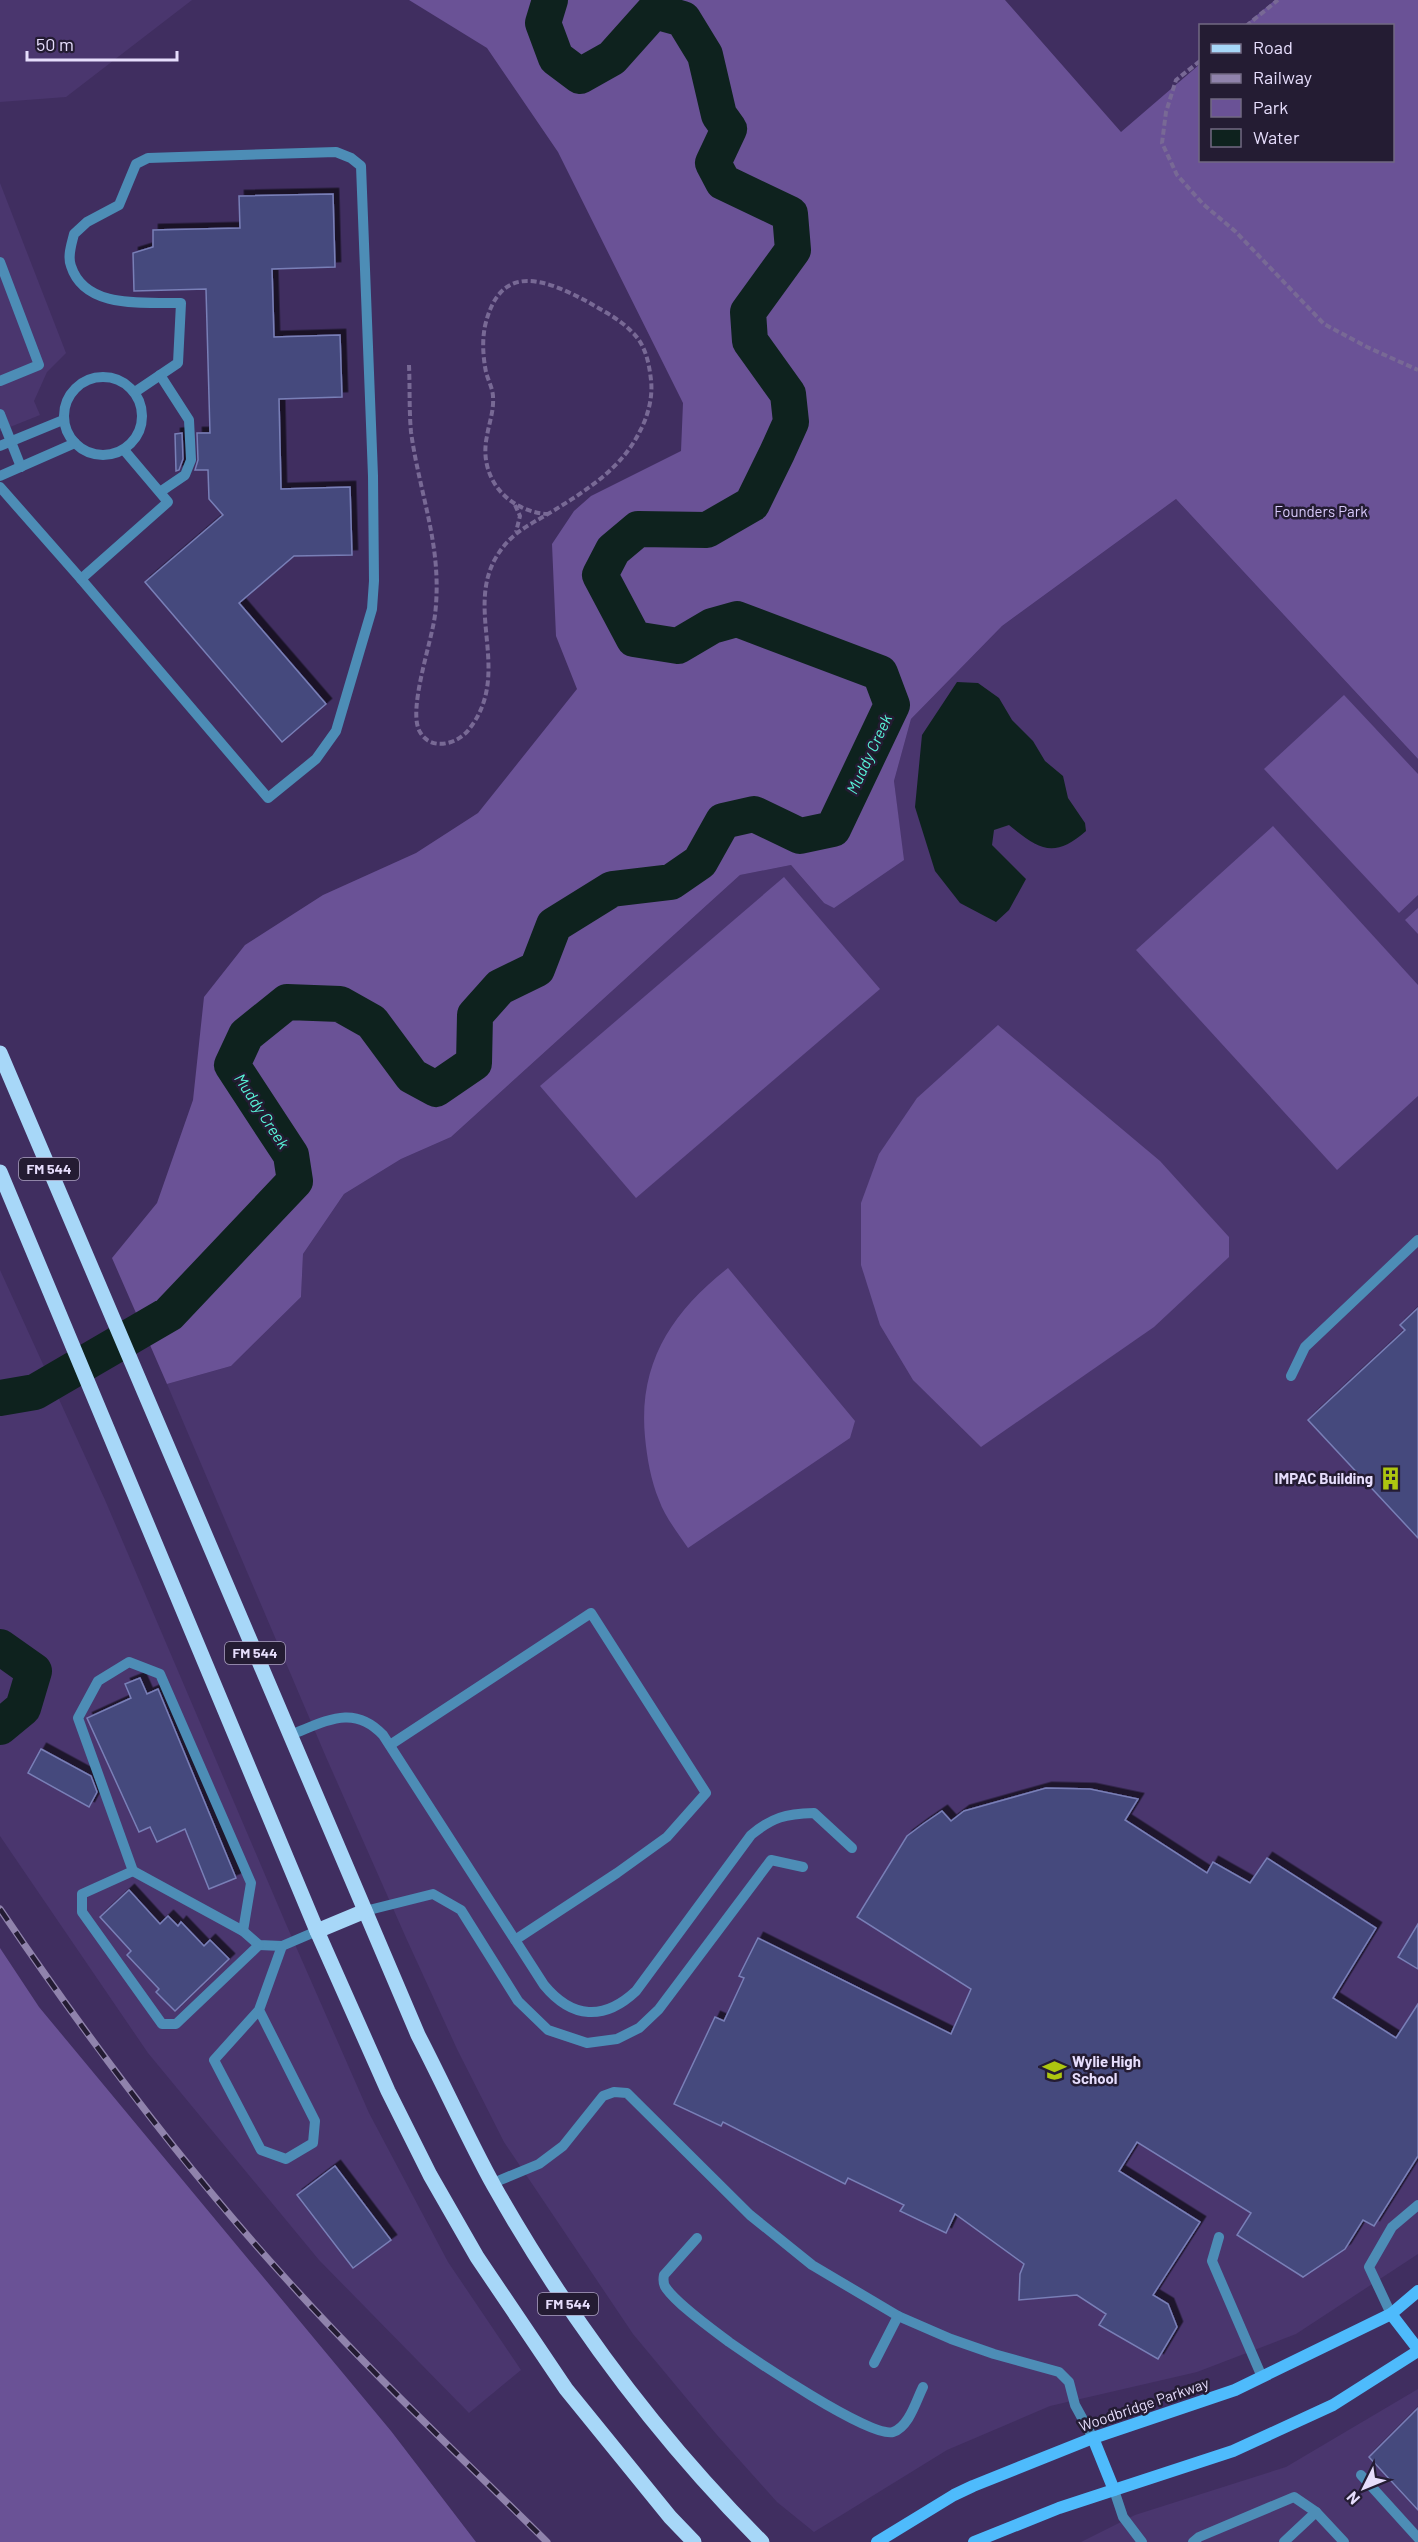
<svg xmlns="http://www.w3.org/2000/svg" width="1418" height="2542" viewBox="0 0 1418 2542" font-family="Barlow,sans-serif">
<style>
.built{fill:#4a366e}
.green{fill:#6a5296}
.water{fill:#0e221e}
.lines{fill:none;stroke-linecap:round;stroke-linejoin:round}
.river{stroke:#0e221e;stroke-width:36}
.building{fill:#45497d;stroke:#797fb7;stroke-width:1.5;filter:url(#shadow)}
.path{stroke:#786995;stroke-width:4;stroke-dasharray:6 3;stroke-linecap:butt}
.lane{stroke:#4d8db6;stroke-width:10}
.secondary{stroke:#4ebbfc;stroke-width:12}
.primary{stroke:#a7d7f8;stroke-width:15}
.rail-casing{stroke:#9083ac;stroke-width:7}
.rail{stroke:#241c33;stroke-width:4.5;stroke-dasharray:14;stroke-linecap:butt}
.labels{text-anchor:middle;stroke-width:5;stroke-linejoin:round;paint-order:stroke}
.shield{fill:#241c33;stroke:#aca3c0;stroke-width:1.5}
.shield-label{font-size:14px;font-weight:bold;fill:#e6ddfc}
.park-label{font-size:15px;fill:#d9cafb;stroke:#241c33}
.poi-label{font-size:15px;font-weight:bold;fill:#e6ddfc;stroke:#241c33;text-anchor:end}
.street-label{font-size:15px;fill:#e6ddfc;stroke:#241c33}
.water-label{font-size:16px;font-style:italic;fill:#58f4d8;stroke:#241c33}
</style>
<defs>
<filter id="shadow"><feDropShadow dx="5.5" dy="-5.5" stdDeviation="0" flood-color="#0009"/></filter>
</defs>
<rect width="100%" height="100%" fill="#402e60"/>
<g class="built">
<polygon points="0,0 192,0 66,97 0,102"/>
<polygon points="0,183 66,353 47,372 34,401 40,415 0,431"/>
<polygon points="1176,499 1418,759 1418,2254 1296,2334 1197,2372 1050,2406 947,2450 814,2532 777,2502 717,2435 633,2334 504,2142 457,2049 407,1940 326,1757 167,1384 231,1366 301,1297 303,1254 344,1194 401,1159 451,1137 740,875 791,865 824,903 903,860 894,781 911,719 1002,626"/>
<polygon points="0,1270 105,1500 286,1924 369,2113 448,2262 521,2370 469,2413 319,2260 148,2053 0,1836"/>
<polygon points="1418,2389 1418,2542 1081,2542 1135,2515 1286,2467"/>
</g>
<g class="green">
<polygon points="409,0 1005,0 1121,132 1200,64 1200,160 1392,160 1392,26 1245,25 1275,0 1418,0 1418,759 1176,499 1002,626 911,719 894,781 904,860 834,908 824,903 791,865 740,875 451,1137 401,1159 344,1194 303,1254 301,1297 231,1366 167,1384 112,1258 157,1203 193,1100 204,997 245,945 323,895 416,853 478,813 577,689 556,636 552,544 574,511 591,496 681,451 683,403 558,152 487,48"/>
<polygon points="1344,695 1418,774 1418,895 1399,913 1264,769"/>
<polygon points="1273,826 1418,985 1418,1096 1337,1170 1136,950"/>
<polygon points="784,877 880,989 636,1198 540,1086"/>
<polygon points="1418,908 1418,934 1405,920"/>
<polygon points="998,1025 1160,1161 1229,1237 1229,1257 1154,1327 981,1447 913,1380 880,1325 861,1265 861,1203 879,1154 917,1098"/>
<path d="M728,1268L855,1421L850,1438L688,1548C678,1533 665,1517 659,1500C651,1481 647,1458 645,1437C638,1363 672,1312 728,1268Z"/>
<polygon points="0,1948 39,2007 391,2431 476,2542 0,2542"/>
</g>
<path class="water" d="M957,682L978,683L999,698L1012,720L1033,741L1045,761L1063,776L1068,798L1085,823L1086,831C1054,859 1039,850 1009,825L994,830L992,845L1026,879L1009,910L996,922L960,903L935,871L915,807L922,735Z"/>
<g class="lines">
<g class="river">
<polyline points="0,1398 35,1392 169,1314 295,1181 291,1155 232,1065 246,1035 287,1002 340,1004 372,1022 412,1076 436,1089 474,1063 475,1015 500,987 537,969 554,925 612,889 671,882 700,862 723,821 754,814 800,836 833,829 892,705 880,673 737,619 712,626 678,646 634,639 600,575 613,550 638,529 707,530 752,504 777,453 791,422 788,394 750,341 748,312 793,250 790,214 723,182 713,163 729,129 719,115 705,55 683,19 654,11 612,58 580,76 556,58 543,23 550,0"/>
<polyline points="0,1647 34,1671 23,1708 0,1727"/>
</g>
</g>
<g class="building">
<polygon points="333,194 335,267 272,269 274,337 340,335 342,397 279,399 281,489 350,487 352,555 294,556 239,603 326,704 282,742 145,582 223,515 209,499 208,470 195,470 198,460 197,433 210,433 206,289 134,291 133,253 153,247 153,230 240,228 239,196"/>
<polygon points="182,433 183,459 179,470 176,471 175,434"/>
<polygon points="1418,1308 1418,1538 1308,1420 1405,1330 1400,1325"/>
<polygon points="140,1678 147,1694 158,1689 236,1878 209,1889 185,1829 157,1842 150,1827 139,1832 87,1718 131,1698 125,1684"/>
<polygon points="41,1749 91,1776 97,1792 89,1807 28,1773"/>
<polygon points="1046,1788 1090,1789 1138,1799 1125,1820 1207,1873 1213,1862 1250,1883 1267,1858 1376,1928 1333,1998 1396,2038 1418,2004 1418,2156 1374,2226 1363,2220 1345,2249 1303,2277 1237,2235 1251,2213 1137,2142 1119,2171 1200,2222 1153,2295 1168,2304 1177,2327 1158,2359 1099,2325 1106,2314 1077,2295 1019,2300 1020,2274 1024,2264 955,2214 946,2233 900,2211 904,2205 848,2178 845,2184 723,2122 721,2126 674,2104 715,2017 724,2021 744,1978 739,1976 758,1938 951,2034 971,1989 857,1917 907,1836 923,1824 942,1811 951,1821 964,1811"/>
<polygon points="129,1890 160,1924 168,1916 178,1926 181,1922 204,1946 210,1940 229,1959 175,2011 156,1992 159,1989 127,1955 131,1951 100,1917"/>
<polygon points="1418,1924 1418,1969 1398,1957"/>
<polygon points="335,2166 391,2240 353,2268 297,2195"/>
<polygon points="1418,2408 1418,2510 1369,2457"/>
</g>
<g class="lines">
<g class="path">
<polyline points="1246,26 1278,0"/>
<polyline points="1200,61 1176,80 1166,112 1162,143 1177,175 1203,204 1236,232 1324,324 1367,347 1418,370"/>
<path d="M409,365C410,387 409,410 411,432C420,497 443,547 435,615C432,641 407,711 420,732C431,752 459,744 470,728C511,674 467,614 494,561C509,533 528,526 553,511C587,490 622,468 640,431C648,416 653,397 651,380C649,362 645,344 632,332C620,319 603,311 588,302C545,279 500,261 485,326C482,341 483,357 486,372C488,380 493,389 493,397C494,411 489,423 487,436C478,477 507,511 547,514"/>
<polyline points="515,505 520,516 516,532"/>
</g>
<g class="lane">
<polyline points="0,262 39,365 0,381"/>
<circle cx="103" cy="416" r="39"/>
<polyline points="0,414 21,467"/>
<polyline points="0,446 63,420"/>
<path d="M124,450L168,502L81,579L268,798L316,759L336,731L372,609L374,581L373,476L361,166L351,158L336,152L148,158L136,164L119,205L87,222L74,234C72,243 67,256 71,266C85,310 145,302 181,303L178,363L135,392"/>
<polyline points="0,476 75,443"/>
<polyline points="0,487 81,579"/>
<polyline points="160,492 185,475 191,460 189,420 160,375"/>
<polyline points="1291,1376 1305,1347 1418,1240"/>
<path d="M290,1735C325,1722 353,1703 383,1735L544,1985C572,2019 604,2021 636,1991L751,1835C773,1817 785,1814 814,1813L852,1848"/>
<polyline points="390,1745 591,1613 706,1793 667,1837 617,1873 515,1940"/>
<polyline points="133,1871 243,1931 259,1945 282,1946"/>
<polyline points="365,1911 433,1894 461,1910 518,2001 548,2030 587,2043 617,2039 639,2028 659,2009 771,1860 803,1867"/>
<polyline points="243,1931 251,1883 160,1674 129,1662 98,1681 78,1718 133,1871 82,1894 82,1912 162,2024 176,2024 259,1945"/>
<polyline points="259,2010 214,2060 261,2150 286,2159 313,2143 315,2121 259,2010 282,1946 317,1931"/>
<polyline points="493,2183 539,2164 563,2146 603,2096 614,2092 627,2093 750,2215 812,2265 898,2316 951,2339 994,2354 1059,2372 1069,2382 1075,2405 1093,2438"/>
<polyline points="1219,2237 1212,2261 1262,2377"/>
<path d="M697,2238L664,2275C663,2280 663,2284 666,2288C678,2305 712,2329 729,2342C752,2358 871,2439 893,2432C909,2427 916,2401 923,2387"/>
<polyline points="1391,2314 1369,2267 1392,2227 1418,2205"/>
<polyline points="874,2363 898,2316"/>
<polyline points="1361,2475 1418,2538"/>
<polyline points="1114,2490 1123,2517 1142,2542"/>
<polyline points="1193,2542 1199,2537 1294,2497 1316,2512 1344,2542"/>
<polyline points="1284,2542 1316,2512"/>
</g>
<g class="secondary">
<polyline points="1391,2314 1418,2349"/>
<polyline points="1093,2438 1114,2490"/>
<polyline points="877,2542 954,2495 973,2486 1093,2438 1235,2390 1391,2314 1418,2291"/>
<polyline points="974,2542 1059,2508 1233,2451 1333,2405 1418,2351"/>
</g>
<g class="primary">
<path d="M0,1053L418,2035C444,2085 467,2137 494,2186C567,2315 657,2437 762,2542"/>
<polyline points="0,1172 317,1931 388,2091 430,2175 477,2257 566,2389 670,2517 694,2542"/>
<polyline points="317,1931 365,1911"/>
</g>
<defs>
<path id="rail" d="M0,1909C88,2039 182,2165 288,2281C370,2372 460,2456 547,2542"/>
</defs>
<use href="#rail" class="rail-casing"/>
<use href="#rail" class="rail"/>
</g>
<defs>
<symbol id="building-bare" viewBox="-9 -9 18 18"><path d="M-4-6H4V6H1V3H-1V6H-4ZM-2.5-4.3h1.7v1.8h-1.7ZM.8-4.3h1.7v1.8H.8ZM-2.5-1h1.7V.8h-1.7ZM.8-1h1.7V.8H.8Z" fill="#adc610" stroke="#241c33" stroke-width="2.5" paint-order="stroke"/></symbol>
<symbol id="school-bare" viewBox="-9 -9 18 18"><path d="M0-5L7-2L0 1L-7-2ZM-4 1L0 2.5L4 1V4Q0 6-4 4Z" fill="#adc610" stroke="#241c33" stroke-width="2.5" paint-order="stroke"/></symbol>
</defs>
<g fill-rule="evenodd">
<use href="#building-bare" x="1374" y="1462" width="33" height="33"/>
<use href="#school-bare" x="1038" y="2054" width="33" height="33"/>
</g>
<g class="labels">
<g class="shield">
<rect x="19" y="1158" width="60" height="22" rx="4.5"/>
<rect x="225" y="1642" width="60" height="22" rx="4.5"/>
<rect x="538" y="2293" width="60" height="22" rx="4.5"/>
</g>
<g class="shield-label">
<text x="49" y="1174">FM 544</text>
<text x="255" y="1658">FM 544</text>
<text x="568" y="2309">FM 544</text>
</g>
<g class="park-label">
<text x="1321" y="517">Founders Park</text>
</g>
<g class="poi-label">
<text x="1373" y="1484">IMPAC Building</text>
<text x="1072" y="2067" text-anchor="start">Wylie High<tspan x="1072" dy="17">School</tspan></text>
</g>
<g class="street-label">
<text transform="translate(1144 2405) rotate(-19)" y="5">Woodbridge Parkway</text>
</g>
<g class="water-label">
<text transform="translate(869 754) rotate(-65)" y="6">Muddy Creek</text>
<text transform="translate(262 1111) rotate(57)" y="6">Muddy Creek</text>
</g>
</g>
<rect x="1199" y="24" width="195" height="138" fill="#241c33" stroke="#726983" stroke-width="1.5"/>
<rect x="1211" y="44" width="30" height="9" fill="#a7d7f8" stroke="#726983" stroke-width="1.5"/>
<text x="1253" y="54" font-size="18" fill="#e6ddfc">Road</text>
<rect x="1211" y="74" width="30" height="9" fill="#9083ac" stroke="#726983" stroke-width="1.5"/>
<text x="1253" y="84" font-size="18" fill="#e6ddfc">Railway</text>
<rect x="1211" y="99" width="30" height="18" fill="#6a5296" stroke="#726983" stroke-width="1.5"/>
<text x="1253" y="114" font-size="18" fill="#e6ddfc">Park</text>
<rect x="1211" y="129" width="30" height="18" fill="#0e221e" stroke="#726983" stroke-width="1.5"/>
<text x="1253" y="144" font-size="18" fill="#e6ddfc">Water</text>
<g transform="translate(1364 2488) rotate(227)" stroke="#241c33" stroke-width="4.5" paint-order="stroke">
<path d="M0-4.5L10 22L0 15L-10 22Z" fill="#e6ddfc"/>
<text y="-9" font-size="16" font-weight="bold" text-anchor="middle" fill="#e6ddfc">N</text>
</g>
<path d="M27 51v9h150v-9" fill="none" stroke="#e6ddfc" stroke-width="3"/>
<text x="36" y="51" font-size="18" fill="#e6ddfc" stroke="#241c33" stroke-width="4.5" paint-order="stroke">50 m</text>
</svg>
